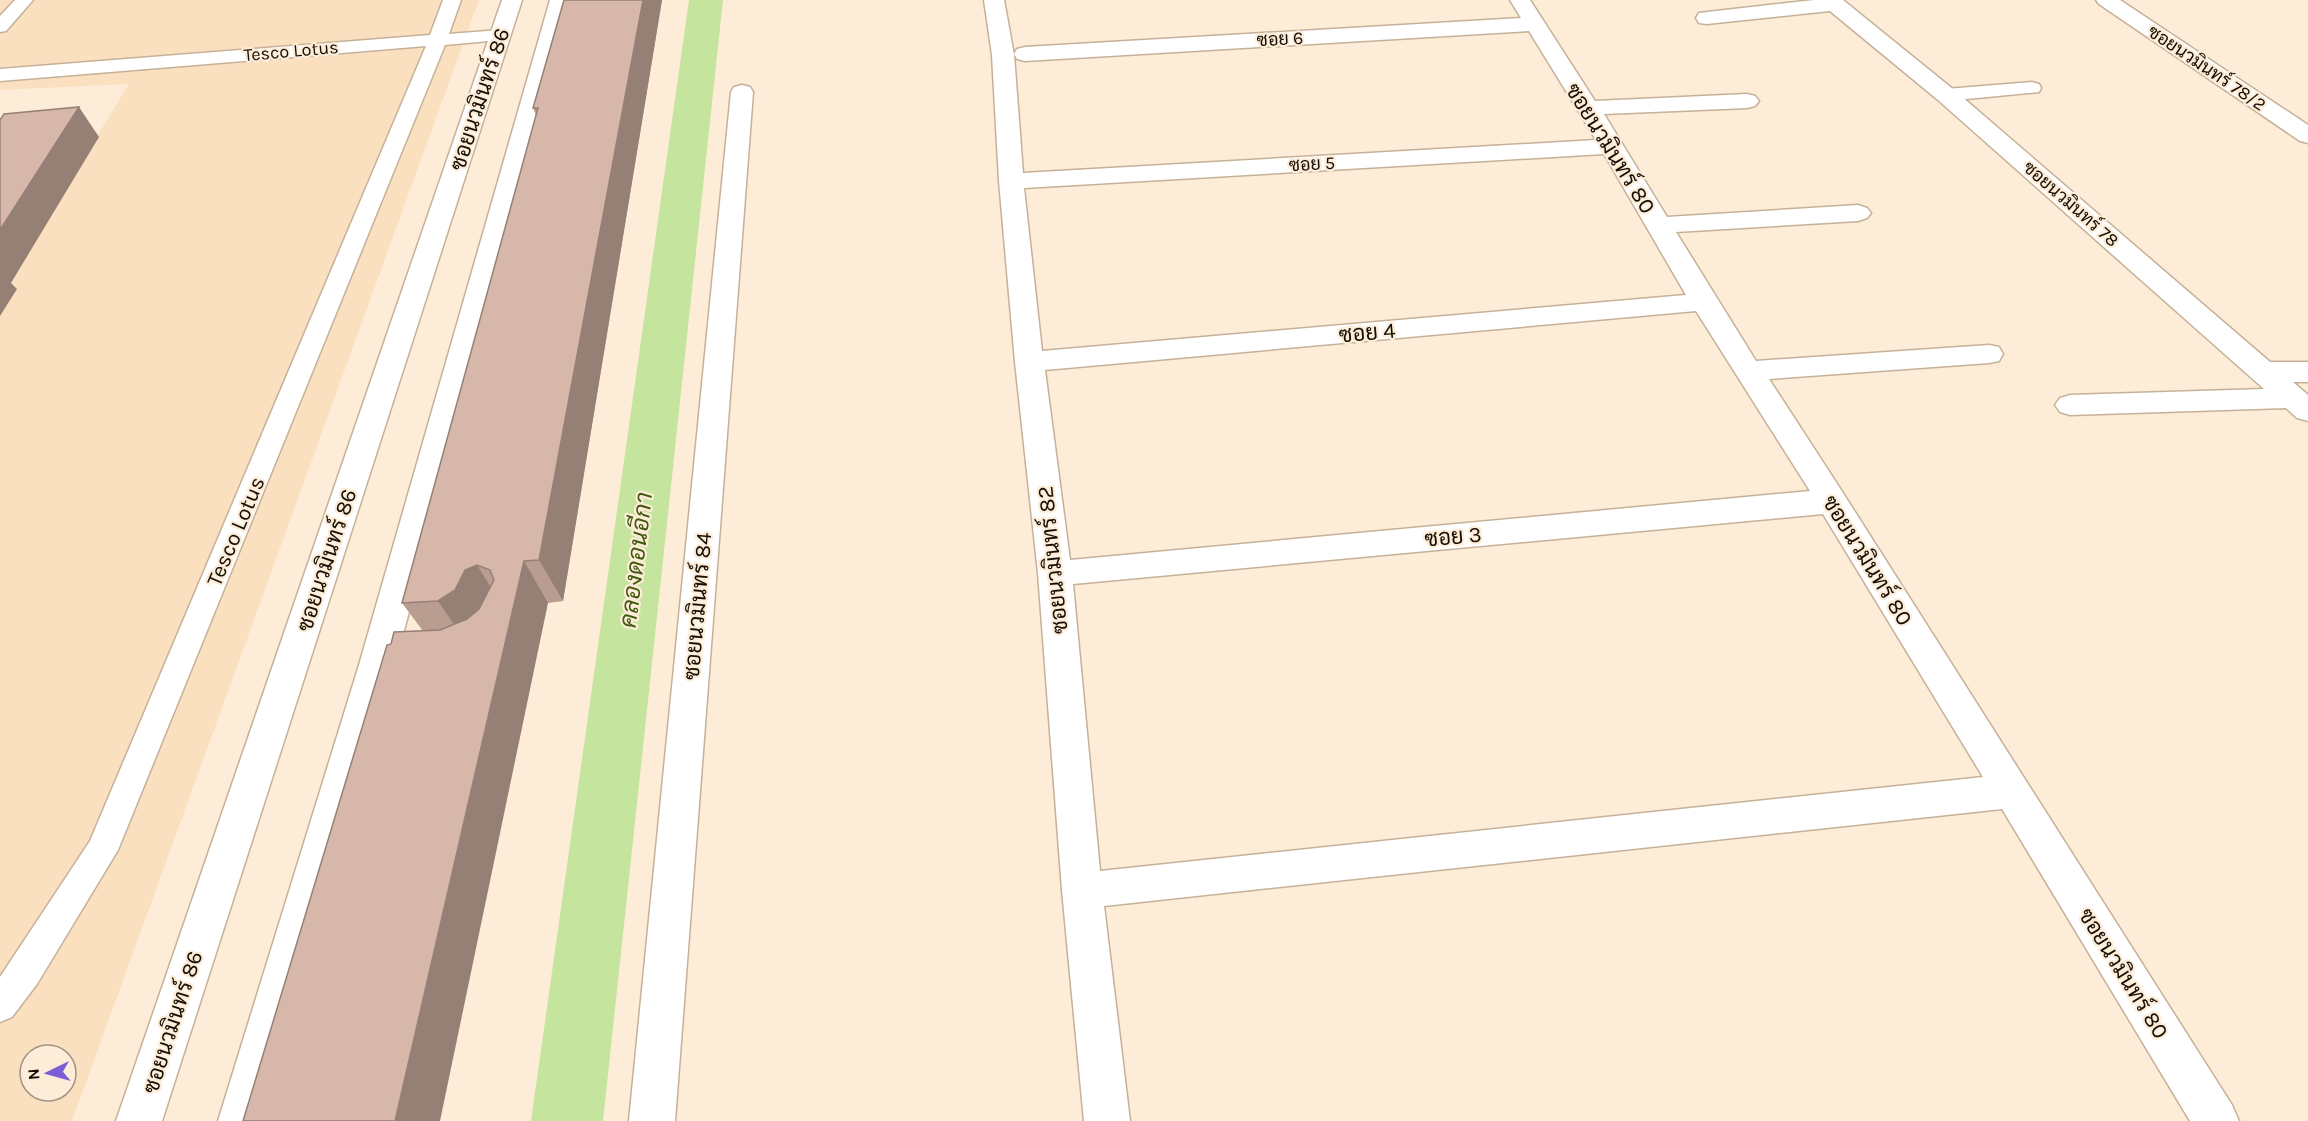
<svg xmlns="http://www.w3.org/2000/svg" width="2308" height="1121" viewBox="0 0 2308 1121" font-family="Karla,Sarabun,sans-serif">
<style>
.built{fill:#fbe0c0;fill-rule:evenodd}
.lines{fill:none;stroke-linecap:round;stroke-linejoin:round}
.canal{fill:#c5e59e;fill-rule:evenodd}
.service-casing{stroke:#c6b198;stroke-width:3}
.minor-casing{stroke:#c6b198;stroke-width:3}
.service{fill:#fff;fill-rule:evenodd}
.minor{fill:#fff;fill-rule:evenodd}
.wall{fill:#b99d91}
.shaded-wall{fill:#968076}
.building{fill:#d7b7a9;stroke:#968076;stroke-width:1.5}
.labels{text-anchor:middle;stroke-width:4.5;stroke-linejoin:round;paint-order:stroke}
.far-street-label{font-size:18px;fill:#150e05;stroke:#fdecd7}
.street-label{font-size:22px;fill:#150e05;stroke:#fdecd7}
.water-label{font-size:24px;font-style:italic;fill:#3f590f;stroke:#fdecd7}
</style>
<rect width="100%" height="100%" fill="#fdecd7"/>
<path class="built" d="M0,0H479L72,1121H0V295L129,84L0,90ZM30,1055H66V1091H30Z"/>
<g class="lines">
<polygon class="canal" points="689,0 723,0 603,1121 531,1121"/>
<defs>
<g id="service">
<polygon points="15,0 33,0 6,31 0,32 0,16"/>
<polygon points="443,0 461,0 449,34 500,30 506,31 509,35 506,39 500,40 445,45 118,850 37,984 12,1017 0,1022 0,977 90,841 426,46 0,81 0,69 430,35"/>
<polygon points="2032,82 2039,84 2041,88 2039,92 1946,101 1939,99 1937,95 1939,91 1946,89"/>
</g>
<g id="minor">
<polygon points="502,0 522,0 162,1121 116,1121"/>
<polygon points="550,0 570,0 395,665 264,1121 218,1121 359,665"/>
<path d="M984,0H1004L1014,55L1023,173L1596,140L1529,31L1025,61L1017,59L1014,54L1017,49L1025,47L1521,18L1510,0H1530L1595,101L1747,94L1755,96L1759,101L1755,106L1747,108L1604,114L1667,217L1858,205L1867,208L1871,213L1867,218L1858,221L1676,232L1756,361L1989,345L1999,347L2003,354L1999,361L1989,363L1769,379L1843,493L2232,1105L2239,1121H2190L2002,809L1104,906L1130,1121H1084L1062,890L1038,573L1015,362L999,181L992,55ZM1604,154L1686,295L1042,351L1024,188ZM1696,311L1810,491L1070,560L1045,370ZM1823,514L1983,777L1100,871L1073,584Z"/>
<polygon points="1814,0 1843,0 1954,90 2270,362 2308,362 2308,382 2293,382 2308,395 2308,421 2297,418 2286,408 2070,415 2060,412 2055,405 2060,398 2070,395 2264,389 1938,100 1830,11 1707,24 1699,23 1696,18 1699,13 1707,12"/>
<polygon points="2096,0 2120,0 2308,125 2308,143 2300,141 2099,4"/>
<polygon points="742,85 750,87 753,92 675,1121 629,1121 731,92 734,87"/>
</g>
</defs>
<use href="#service" class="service-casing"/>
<use href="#minor" class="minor-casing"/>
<use href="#service" class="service"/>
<use href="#minor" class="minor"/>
</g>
<polygon class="wall" points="564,0 662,0 563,601 548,603 391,644 423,631 402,603 536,115 533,108"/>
<g class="shaded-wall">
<polygon points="643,0 662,0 563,601 539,560"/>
<polygon points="79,107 99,137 11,283 17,289 0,316 0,230"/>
<polygon points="524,561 548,603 440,1121 395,1121"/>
<polygon points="477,565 503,607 466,642 438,601 465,570"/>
</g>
<g class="building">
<polygon points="564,0 643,0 539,560 524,561 395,1121 243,1121 387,645 391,644 394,632 440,630 467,619 479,609 494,580 490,570 477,565 465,570 455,590 438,601 402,603 538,108 533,108"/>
<polygon points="79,107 0,230 0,120 4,114"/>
</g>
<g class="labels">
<g class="far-street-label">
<text transform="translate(1280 39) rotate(-3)" y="6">ซอย 6</text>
<text transform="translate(291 51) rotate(-5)" y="6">Tesco Lotus</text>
<text transform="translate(2207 68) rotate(34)" y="6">ซอยนวมินทร์ 78/2</text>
<text transform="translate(1312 164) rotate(-3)" y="6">ซอย 5</text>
<text transform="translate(2071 204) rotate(41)" y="6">ซอยนวมินทร์ 78</text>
</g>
<g class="street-label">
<text transform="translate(479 99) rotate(-72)" y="8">ซอยนวมินทร์ 86</text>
<text transform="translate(1611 148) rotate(58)" y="8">ซอยนวมินทร์ 80</text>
<text transform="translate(1367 332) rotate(-5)" y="8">ซอย 4</text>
<text transform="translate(235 531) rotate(-67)" y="8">Tesco Lotus</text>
<text transform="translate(1453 536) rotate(-5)" y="8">ซอย 3</text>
<text transform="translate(326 560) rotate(-72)" y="8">ซอยนวมินทร์ 86</text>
<text transform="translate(1052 560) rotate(-96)" y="8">ซอยนวมินทร์ 82</text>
<text transform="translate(1868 560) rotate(58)" y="8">ซอยนวมินทร์ 80</text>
<text transform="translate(697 606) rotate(-85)" y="8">ซอยนวมินทร์ 84</text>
<text transform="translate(2124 973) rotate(58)" y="8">ซอยนวมินทร์ 80</text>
<text transform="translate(172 1022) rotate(-72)" y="8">ซอยนวมินทร์ 86</text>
</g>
<g class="water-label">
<text transform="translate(636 560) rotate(-83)" y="8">คลองดอนอีกา</text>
</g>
</g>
<g transform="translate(48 1073) rotate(265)"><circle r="28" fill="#fdecd7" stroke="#a09383" stroke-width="1.5"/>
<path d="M0-4.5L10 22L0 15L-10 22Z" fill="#7c5cd7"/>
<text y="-9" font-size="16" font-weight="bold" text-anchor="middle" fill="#150e05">N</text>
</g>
</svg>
